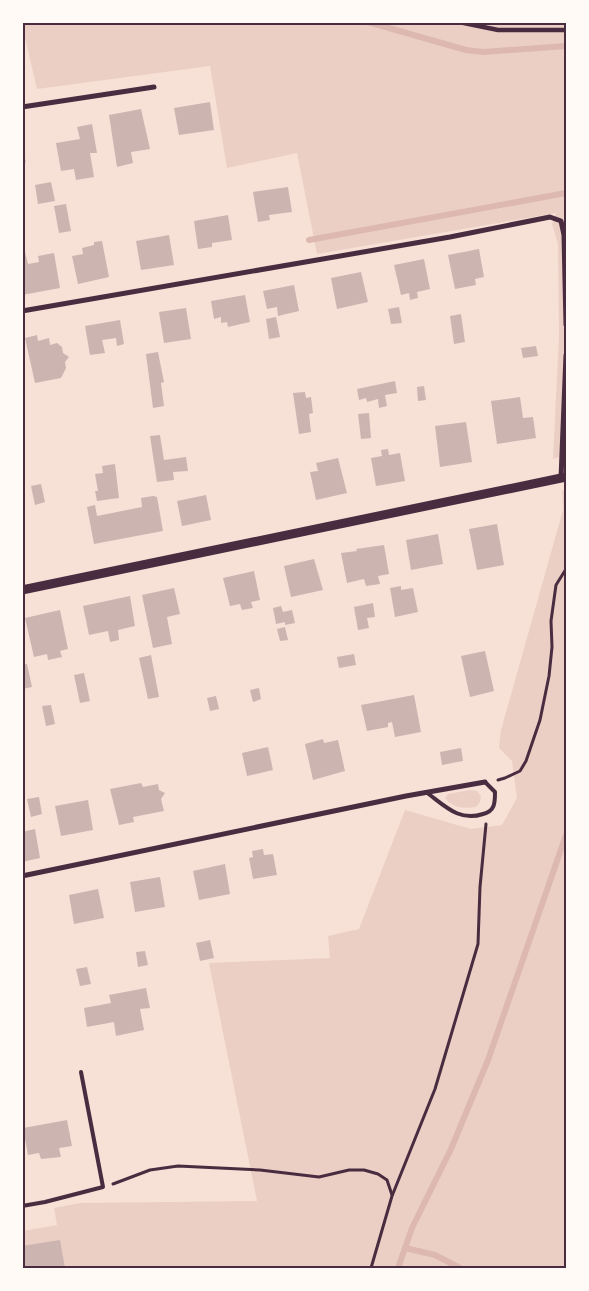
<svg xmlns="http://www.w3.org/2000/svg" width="589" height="1291" viewBox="0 0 589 1291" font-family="'Roboto Condensed',sans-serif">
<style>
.green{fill:#ebcfc5}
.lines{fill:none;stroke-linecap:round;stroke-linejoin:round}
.stream{stroke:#dcb8b0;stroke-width:6}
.building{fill:#ccb4b1}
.path{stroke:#4a2c40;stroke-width:3}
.service{stroke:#4a2c40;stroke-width:4}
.pedestrian{stroke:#4a2c40;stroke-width:4.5}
.minor{stroke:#4a2c40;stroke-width:5}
.tertiary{stroke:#4a2c40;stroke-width:9}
.neatline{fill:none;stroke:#4a2c40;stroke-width:2}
</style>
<rect width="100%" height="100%" fill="#f7e1d7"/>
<g class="green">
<polygon points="22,23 566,23 566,455 553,459 559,336 558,244 552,224 556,213 317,254 297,153 227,168 210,66 37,89 23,29"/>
<polygon points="566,490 566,1268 23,1268 23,1231 57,1225 54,1208 80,1203 257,1201 209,963 330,958 328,936 359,929 405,810 471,829 502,825 517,798 512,761 499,748 501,730 563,510 562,491"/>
<path d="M470,790L477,791L481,796L480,802L476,807C465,809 452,808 445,798L448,794Z"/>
</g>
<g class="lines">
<g class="stream">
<polyline points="368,22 466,50 483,52 566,46"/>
<polyline points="309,240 566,193"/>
<polyline points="405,1248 435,1255 460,1268"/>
<polyline points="398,1268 412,1228 451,1149 488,1060 566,835"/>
</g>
</g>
<g class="building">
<polygon points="210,102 214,130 179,135 174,108"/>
<polygon points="141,109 150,149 131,152 133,163 117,167 109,115"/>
<polygon points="92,124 97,153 90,153 94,177 76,180 74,169 61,171 56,143 80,139 77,127"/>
<polygon points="22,149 26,162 22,163"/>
<polygon points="51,182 55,201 38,204 35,185"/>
<polygon points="288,187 292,212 269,215 270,220 258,222 253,192"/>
<polygon points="66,204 71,231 59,233 54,206"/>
<polygon points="228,215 232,240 212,243 212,247 198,249 194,221"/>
<polygon points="169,235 174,265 141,270 136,241"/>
<polygon points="102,241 109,277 78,284 72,256 83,254 82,248 94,245 94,242"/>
<polygon points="22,248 24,248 28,264 39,262 38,256 54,253 60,288 22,295"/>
<polygon points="479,249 484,277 475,279 476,285 455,289 448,255"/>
<polygon points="424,259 430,289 417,292 418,298 410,300 409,293 401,295 394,265"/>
<polygon points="361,272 368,302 337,309 331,278"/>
<polygon points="294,285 299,311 278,316 277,307 267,309 263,291"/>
<polygon points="245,295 250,322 228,327 227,322 221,323 221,317 214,319 211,301"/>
<polygon points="399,307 402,323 391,324 388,309"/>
<polygon points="186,308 191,339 164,343 159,312"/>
<polygon points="461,314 465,342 454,344 450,316"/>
<polygon points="276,317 280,337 269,339 266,319"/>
<polygon points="120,320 124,344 117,346 116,338 102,340 105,353 90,355 85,326"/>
<polygon points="37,335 38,341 49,338 50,345 57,343 62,347 63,353 69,357 65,362 66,368 61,378 35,383 25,338"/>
<polygon points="536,346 538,356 523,358 521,348"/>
<polygon points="158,352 164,382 161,383 164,406 153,408 146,354"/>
<polygon points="395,381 397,393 385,395 387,406 379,408 378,399 367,402 366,398 359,400 357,389"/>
<polygon points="424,386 426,400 418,401 417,387"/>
<polygon points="305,392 306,398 311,397 313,413 309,414 311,432 299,434 293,393"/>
<polygon points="520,397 523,418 533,417 536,438 497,444 491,401"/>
<polygon points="369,413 371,438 361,439 358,414"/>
<polygon points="466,422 472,462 440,467 435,426"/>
<polygon points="160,435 164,460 186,457 188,471 173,472 174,480 157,482 150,436"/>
<polygon points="388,449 389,455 400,453 405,481 376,486 371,458 382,456 381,450"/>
<polygon points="338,458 347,493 316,500 310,472 318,471 316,463"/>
<polygon points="115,464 119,498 97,501 95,491 98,491 95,474 103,473 102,466"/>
<polygon points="41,484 45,502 35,505 31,486"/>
<polygon points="206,495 211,520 182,526 177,501"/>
<polygon points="153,496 157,497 163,531 94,544 87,507 95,505 97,516 142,507 141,498"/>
<polygon points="497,524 504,565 477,570 469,529"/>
<polygon points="438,534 443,564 411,570 406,540"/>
<polygon points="384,545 389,574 378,576 380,584 366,586 364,579 347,583 341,553 357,551 356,549"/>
<polygon points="314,559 323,590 291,597 284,566"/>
<polygon points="254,571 260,600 251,602 253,608 242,610 240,604 230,606 223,578"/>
<polygon points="401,586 401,590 413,588 418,612 395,617 390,588"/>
<polygon points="174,588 180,614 167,617 172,644 153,648 142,595"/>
<polygon points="130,596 135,626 118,630 119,640 110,642 108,631 89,635 83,606"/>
<polygon points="373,603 375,617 367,618 369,628 358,630 354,607"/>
<polygon points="281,606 283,612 292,610 295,623 285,625 285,622 276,624 273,608"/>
<polygon points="60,610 68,649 60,651 62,657 48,660 47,654 34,657 25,618"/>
<polygon points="285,627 288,640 280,641 277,629"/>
<polygon points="485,651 494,691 470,697 461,656"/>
<polygon points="354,654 356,665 339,668 337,657"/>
<polygon points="151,655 159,697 148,699 139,658"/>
<polygon points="27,664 32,687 22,689 22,665"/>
<polygon points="84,673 90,701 80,703 74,675"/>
<polygon points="259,688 261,699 253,702 250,690"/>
<polygon points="414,695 421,732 395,737 392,722 388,723 388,727 367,731 361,705"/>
<polygon points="216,696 219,709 210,711 207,698"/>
<polygon points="51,705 55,724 46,726 42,706"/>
<polygon points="323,739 324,743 338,740 345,771 313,780 305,744"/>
<polygon points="268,747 273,770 247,776 242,753"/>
<polygon points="461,748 463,761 442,765 440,752"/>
<polygon points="141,783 143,787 158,784 159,790 165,793 161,799 164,811 133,817 134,822 119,825 110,789"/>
<polygon points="39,797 42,814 31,817 27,799"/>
<polygon points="88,800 93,830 61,836 55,806"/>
<polygon points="35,829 40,858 22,862 22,832"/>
<polygon points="263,849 264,855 273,854 277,875 253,879 249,858 253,857 252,851"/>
<polygon points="225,864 230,894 199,900 193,871"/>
<polygon points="160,877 165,907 135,912 130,882"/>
<polygon points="98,889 104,918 74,924 69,895"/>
<polygon points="210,940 214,958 200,961 196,943"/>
<polygon points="145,951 148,965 138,967 136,952"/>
<polygon points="87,967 91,984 80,986 76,969"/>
<polygon points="146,988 150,1008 140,1009 144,1030 116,1036 114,1022 87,1027 84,1008 111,1003 109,995"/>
<polygon points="67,1120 72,1146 59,1148 61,1157 41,1159 39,1153 28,1155 23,1128"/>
<polygon points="60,1240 65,1268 22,1268 22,1246"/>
</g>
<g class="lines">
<g class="path">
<polyline points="498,780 505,778 520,771 526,761 540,720 549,676 552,647 551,621 556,585 566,569"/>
<polyline points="113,1184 150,1170 178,1166 260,1170 319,1177 349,1170 364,1170 378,1174 387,1180 392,1195"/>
<polyline points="371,1268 392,1196 435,1089 478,944 480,887 486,824"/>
</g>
<g class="service">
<path d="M426,792C445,806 459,822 483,814C495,811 495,803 495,792L485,782"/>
<polyline points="22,1206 45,1202 103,1187 81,1072"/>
</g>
<polyline class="pedestrian" points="459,22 498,30 566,30"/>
<g class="minor">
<polyline points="22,107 154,87"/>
<polyline points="22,311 450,237 550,217 561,221 564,235 566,325"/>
<polyline points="561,478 566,355"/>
<polyline points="22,876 406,796 485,782"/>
</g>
<polyline class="tertiary" points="22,590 566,477"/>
</g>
<rect width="589" height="1291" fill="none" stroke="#fffaf5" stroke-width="48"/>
<rect x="24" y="24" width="541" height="1243" class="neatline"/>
</svg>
